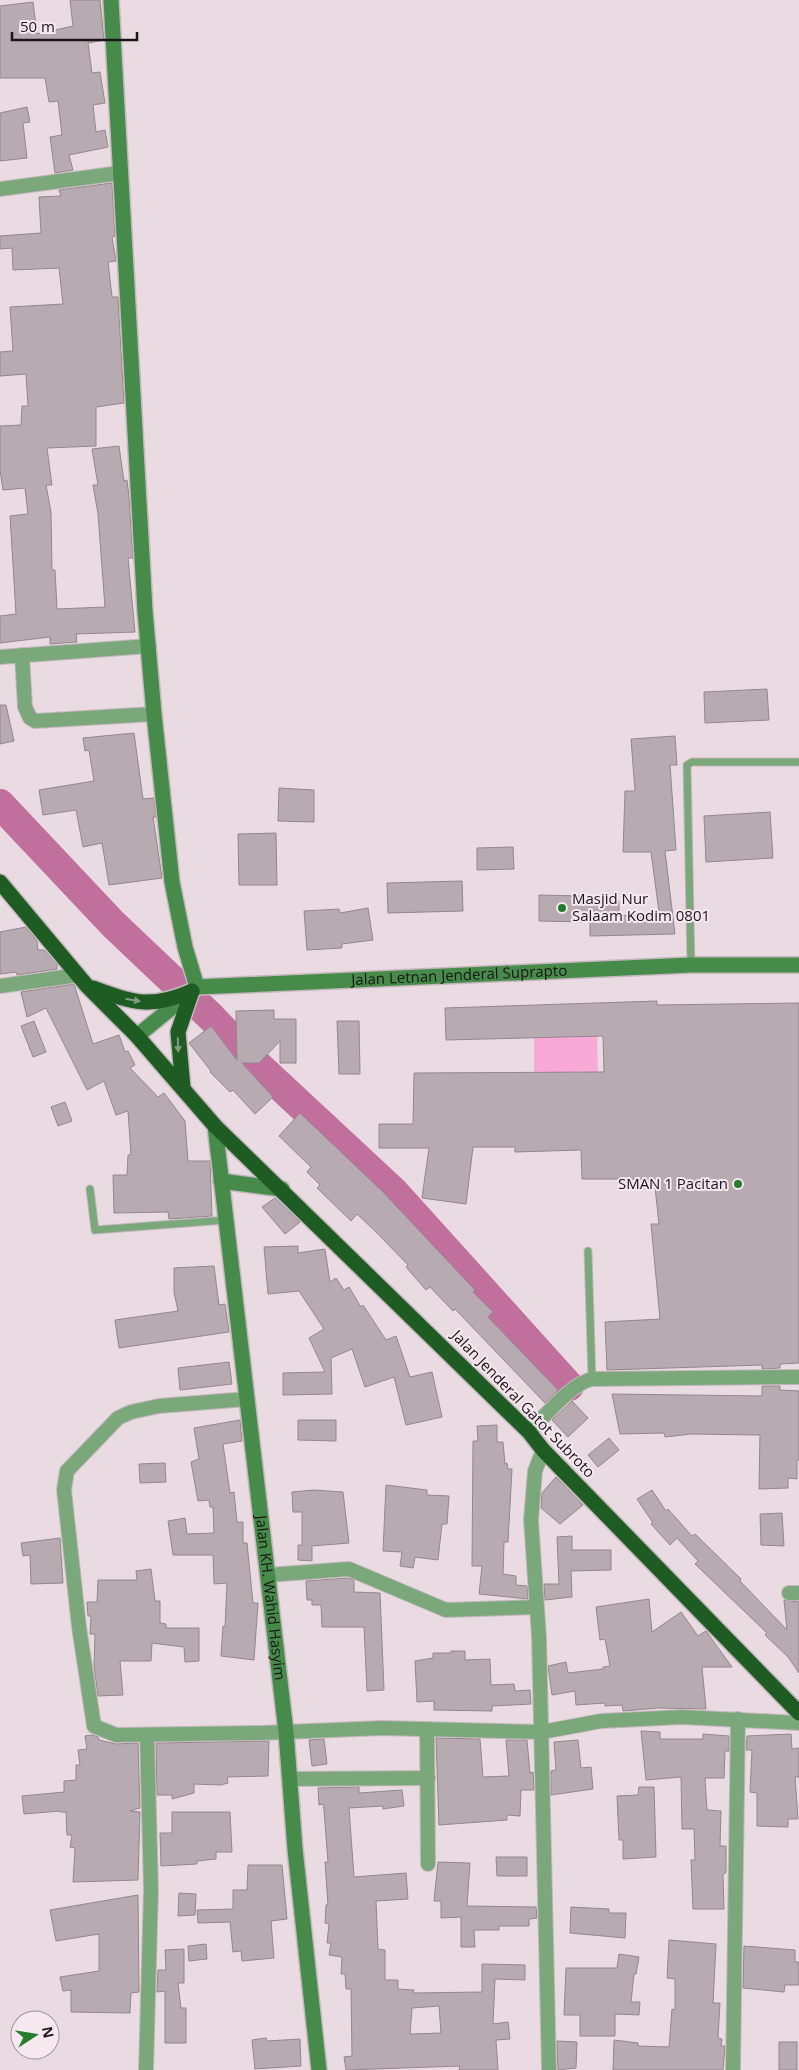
<svg xmlns="http://www.w3.org/2000/svg" width="799" height="2070" viewBox="0 0 799 2070" font-family="'Open Sans',sans-serif">
<style>
.green{fill:#f9a9d5}
.lines{fill:none;stroke-linecap:round;stroke-linejoin:round}
.river{stroke:#c16f9d;stroke-width:30}
.building{fill:#b8aab1;stroke:#94868d;fill-rule:evenodd}
.lane-casing{stroke:#c5b7be;stroke-width:9}
.street-casing{stroke:#c5b7be;stroke-width:16}
.secondary-casing{stroke:#c5b7be;stroke-width:18}
.highway-casing{stroke:#c5b7be;stroke-width:18}
.lane{stroke:#7ba87b;stroke-width:7}
.street{stroke:#7ba87b;stroke-width:14}
.secondary{stroke:#468b49;stroke-width:15}
.highway{stroke:#1f5c24;stroke-width:15}
.oneway{fill:#809b7f}
.poi-dot{fill:#237d2c;stroke:#f7e8ef;stroke-width:2}
.labels{text-anchor:middle;stroke-width:4;stroke-linejoin:round;paint-order:stroke}
.poi-label{font-size:15px;fill:#1a1518;stroke:#f7e8ef;text-anchor:start}
.street-label{font-size:15px;fill:#1a1518;stroke:#f7e8ef}
</style>
<rect width="100%" height="100%" fill="#eadbe2"/>
<polygon class="green" points="597,1036 598,1073 534,1073 534,1037"/>
<g class="lines">
<polyline class="river" points="0,804 113,924 212,1018 251,1059 394,1192 569,1386"/>
</g>
<g class="building">
<polygon points="70,0 100,0 104,40 88,43 92,73 100,72 105,103 93,105 96,132 105,130 108,147 69,155 73,170 55,173 50,137 62,135 58,101 49,102 45,78 0,78 0,6 33,2 37,34 73,26"/>
<polygon points="27,107 30,122 23,123 27,158 0,161 0,113"/>
<polygon points="112,183 115,236 112,237 116,261 108,262 112,297 118,297 124,403 96,407 96,446 47,448 52,485 46,485 51,512 52,570 55,570 57,609 105,607 98,514 93,485 98,485 92,449 119,446 124,481 127,480 129,497 133,558 128,558 135,632 76,634 77,642 50,644 50,637 0,643 0,616 16,614 10,516 28,514 25,488 3,490 0,470 0,426 21,425 22,406 28,406 26,374 0,376 0,352 13,351 10,307 63,304 59,268 13,270 12,248 0,249 0,236 41,233 39,197 61,196 59,190"/>
<polygon points="767,689 769,720 705,723 704,692"/>
<polygon points="0,705 6,705 14,741 0,744"/>
<polygon points="134,733 143,799 154,798 156,817 153,817 162,878 109,885 102,843 83,847 76,810 43,815 39,790 94,781 89,750 85,751 83,738"/>
<polygon points="675,736 677,765 670,765 676,850 665,851 675,934 590,936 590,922 539,921 539,895 582,896 582,901 619,901 619,916 659,912 651,852 623,852 625,791 635,791 631,739"/>
<polygon points="279,788 314,790 314,822 278,821"/>
<polygon points="770,812 773,858 706,862 704,816"/>
<polygon points="276,833 277,885 239,885 238,834"/>
<polygon points="513,847 514,869 477,870 477,848"/>
<polygon points="462,881 463,911 388,913 387,883"/>
<polygon points="368,908 373,940 342,944 342,948 307,950 304,911 339,909 340,913"/>
<polygon points="26,927 37,941 38,950 44,950 57,964 57,969 17,975 16,972 0,974 0,932"/>
<polygon points="74,984 93,1044 119,1035 125,1052 128,1051 135,1065 130,1068 158,1097 164,1093 185,1121 188,1161 210,1161 212,1216 169,1219 168,1212 114,1213 113,1175 127,1175 128,1155 131,1155 128,1111 116,1115 104,1081 87,1090 46,1008 27,1017 21,992"/>
<polygon points="657,1001 657,1005 799,1003 799,1363 780,1364 780,1368 762,1369 762,1365 607,1370 605,1322 660,1319 651,1224 659,1224 655,1187 643,1188 642,1179 582,1179 581,1150 515,1152 515,1147 473,1147 466,1204 422,1198 429,1148 379,1148 379,1124 413,1124 414,1073 604,1072 603,1036 446,1040 445,1008"/>
<polygon points="274,1010 274,1019 296,1019 296,1063 280,1063 280,1041 259,1063 242,1063 273,1097 255,1114 233,1090 230,1092 210,1072 211,1071 189,1043 211,1026 237,1060 236,1011"/>
<polygon points="34,1021 46,1052 33,1057 21,1026"/>
<polygon points="337,1021 359,1021 360,1074 339,1074"/>
<polygon points="65,1102 72,1121 58,1126 51,1107"/>
<polygon points="300,1113 383,1192 475,1290 473,1292 493,1312 488,1317 558,1390 545,1403 455,1309 453,1311 430,1287 426,1290 406,1267 408,1265 377,1233 357,1214 351,1221 317,1188 320,1185 307,1172 311,1167 279,1136"/>
<polygon points="275,1198 300,1222 285,1234 262,1207"/>
<polygon points="298,1246 298,1253 325,1249 330,1282 336,1278 344,1290 349,1287 361,1307 363,1305 386,1340 396,1336 410,1377 432,1372 442,1417 406,1425 394,1377 365,1387 352,1349 331,1358 332,1394 283,1395 283,1373 325,1372 309,1338 324,1329 299,1291 268,1294 264,1247"/>
<polygon points="214,1266 219,1305 225,1304 229,1332 119,1348 115,1320 178,1311 174,1292 174,1268"/>
<polygon points="229,1362 232,1384 180,1390 178,1368"/>
<polygon points="762,1386 780,1386 780,1390 799,1391 799,1460 797,1460 797,1479 788,1478 788,1488 759,1489 760,1435 691,1434 665,1437 664,1433 620,1434 612,1394 762,1396"/>
<polygon points="572,1401 588,1418 568,1437 552,1420"/>
<polygon points="240,1420 242,1441 223,1444 230,1493 234,1492 237,1522 243,1522 243,1543 247,1543 253,1603 258,1603 254,1660 221,1656 223,1626 225,1627 227,1583 214,1584 213,1555 173,1555 168,1521 185,1518 187,1534 214,1533 213,1507 210,1507 209,1500 198,1501 191,1462 199,1459 194,1428"/>
<polygon points="298,1420 336,1420 336,1441 298,1440"/>
<polygon points="497,1425 497,1442 503,1442 505,1464 507,1463 508,1469 512,1469 508,1542 504,1542 503,1574 516,1576 516,1585 527,1586 528,1599 479,1594 482,1566 472,1566 473,1441 478,1441 477,1426"/>
<polygon points="609,1438 619,1450 598,1467 588,1455"/>
<polygon points="165,1463 166,1482 140,1483 139,1464"/>
<polygon points="556,1477 583,1505 560,1524 541,1508 542,1493"/>
<polygon points="386,1485 427,1490 427,1495 449,1496 447,1524 442,1524 438,1560 415,1557 413,1568 400,1566 402,1552 383,1551"/>
<polygon points="314,1490 343,1492 349,1543 312,1546 312,1561 298,1560 298,1545 302,1545 302,1512 293,1512 292,1492"/>
<polygon points="652,1490 666,1511 668,1509 692,1536 695,1534 741,1579 740,1581 787,1630 784,1600 799,1602 799,1673 788,1657 765,1635 767,1633 695,1564 698,1561 677,1538 670,1545 651,1524 653,1523 637,1499"/>
<polygon points="782,1513 784,1546 761,1545 760,1514"/>
<polygon points="572,1536 572,1550 611,1550 611,1570 571,1571 572,1597 545,1600 544,1584 559,1584 557,1537"/>
<polygon points="60,1538 63,1583 31,1584 30,1555 23,1556 21,1543"/>
<polygon points="151,1569 155,1601 160,1601 160,1623 166,1624 166,1628 199,1628 199,1661 185,1662 184,1647 152,1643 151,1661 120,1661 123,1695 98,1696 94,1666 95,1634 90,1634 91,1616 88,1616 87,1602 97,1602 98,1580 137,1580 136,1571"/>
<polygon points="348,1578 354,1580 354,1592 380,1593 384,1690 367,1691 364,1627 322,1627 321,1605 312,1605 312,1600 307,1600 306,1581"/>
<polygon points="649,1599 652,1632 681,1612 698,1636 706,1631 732,1667 702,1667 706,1709 658,1708 623,1711 622,1705 605,1706 605,1703 576,1705 575,1691 552,1695 548,1666 566,1662 568,1673 603,1669 603,1667 610,1666 605,1639 600,1640 596,1607"/>
<polygon points="451,1651 465,1651 465,1660 490,1659 491,1685 514,1684 515,1691 530,1690 531,1704 492,1706 492,1711 434,1710 434,1701 417,1702 415,1661 433,1658 433,1653 451,1653"/>
<polygon points="641,1731 660,1732 660,1739 703,1739 703,1734 729,1736 729,1751 725,1751 724,1778 705,1778 707,1810 721,1811 720,1846 726,1846 726,1872 723,1875 724,1909 693,1909 691,1860 695,1860 694,1829 682,1829 681,1777 646,1780"/>
<polygon points="791,1734 792,1749 799,1748 799,1777 795,1777 798,1819 788,1819 788,1827 757,1826 757,1793 750,1792 752,1750 746,1750 747,1736"/>
<polygon points="92,1735 98,1737 99,1740 116,1744 138,1743 140,1808 130,1811 140,1812 138,1880 73,1882 75,1848 70,1847 72,1835 67,1835 66,1812 60,1812 60,1811 24,1814 22,1796 64,1792 64,1781 76,1780 76,1765 80,1765 78,1750 87,1749 85,1736"/>
<polygon points="436,1738 480,1739 483,1777 509,1776 506,1740 527,1740 530,1773 533,1772 534,1790 521,1790 520,1816 507,1815 507,1820 439,1825"/>
<polygon points="324,1739 327,1764 312,1766 309,1740"/>
<polygon points="578,1740 581,1768 591,1767 593,1789 551,1795 551,1771 556,1770 554,1742"/>
<polygon points="269,1741 268,1776 227,1777 228,1783 221,1785 194,1784 194,1793 172,1799 172,1795 157,1795 156,1743"/>
<path d="M359,1787V1793L402,1790L404,1806L383,1809V1806L349,1808L354,1877L406,1873L408,1899L376,1901L378,1949L385,1950V1980H398V1989L414,1990L413,1993L482,1992V1964L525,1965V1980L495,1979L493,2024L508,2022L510,2039L496,2040L498,2070H459L460,2066L346,2070L344,2057L352,2056L351,1989H346L345,1974H341L342,1957L329,1955L331,1943H327L329,1924L325,1923L326,1905H328L325,1862H328L324,1810L323,1804L319,1805L318,1788ZM439,2006L441,2033L410,2034L412,2008Z"/>
<polygon points="639,1787 654,1787 656,1857 623,1859 623,1840 619,1840 617,1796 638,1795"/>
<polygon points="172,1812 230,1812 232,1852 216,1852 216,1859 197,1861 197,1864 161,1866 160,1833 172,1833"/>
<polygon points="496,1857 527,1857 527,1876 497,1876"/>
<polygon points="438,1862 470,1863 467,1906 536,1907 537,1918 529,1919 529,1926 499,1926 499,1930 474,1930 475,1947 461,1947 461,1917 441,1918 441,1901 434,1901"/>
<polygon points="248,1865 282,1865 287,1919 271,1921 274,1958 242,1961 241,1951 233,1952 230,1922 198,1923 197,1910 233,1909 233,1890 247,1890"/>
<polygon points="179,1893 196,1894 195,1915 178,1916"/>
<polygon points="138,1895 139,1992 131,1993 130,2013 71,2012 71,1990 63,1991 60,1977 99,1971 99,1934 56,1941 50,1910"/>
<polygon points="571,1907 609,1909 609,1913 626,1913 625,1938 570,1933"/>
<polygon points="669,1940 716,1944 713,2003 720,2003 718,2038 722,2039 721,2046 725,2046 723,2070 613,2070 614,2040 638,2043 638,2046 669,2047 672,2009 675,2010 675,1979 667,1978"/>
<polygon points="206,1944 207,1959 189,1961 188,1946"/>
<polygon points="744,1946 795,1950 795,1962 799,1962 799,1985 785,1985 784,1992 743,1988"/>
<polygon points="184,1949 184,1983 178,1983 181,2008 186,2008 186,2043 165,2043 165,1991 157,1992 158,1970 166,1970 165,1950"/>
<polygon points="619,1954 639,1957 636,1974 634,1974 631,2002 640,2002 639,2015 615,2014 615,2036 580,2036 580,2015 564,2015 566,1968 617,1968"/>
<polygon points="266,2038 267,2041 300,2039 301,2066 255,2069 252,2040"/>
<polygon points="557,2041 577,2042 576,2068 558,2070"/>
<rect x="779" y="2042" width="18" height="28"/>
</g>
<g class="lines">
<defs>
<g id="lane">
<polyline points="691,965 687,765 692,762 799,762"/>
<polyline points="90,1189 95,1230 226,1220"/>
<polyline points="588,1251 592,1379"/>
</g>
<g id="street">
<polyline points="0,189 120,173"/>
<polyline points="22,655 25,707 30,718 35,721 154,714"/>
<polyline points="0,657 149,646"/>
<polyline points="0,986 78,975"/>
<polyline points="247,1399 159,1406 131,1412 118,1418 67,1471 64,1490 79,1627 94,1726 116,1735 261,1733 382,1728 542,1732 601,1721 682,1717 799,1723"/>
<path d="M529,1432C544,1417 572,1383 592,1379L799,1377"/>
<polyline points="543,1450 535,1471 531,1520 539,1637 549,2070"/>
<polyline points="268,1575 349,1569 446,1610 537,1607"/>
<polyline points="789,1593 799,1593"/>
<polyline points="427,1729 428,1864"/>
<polyline points="290,1779 428,1778"/>
<polyline points="146,2070 151,1890 147,1735"/>
<polyline points="733,2070 738,1719"/>
</g>
<g id="secondary">
<polyline points="111,0 145,611 154,714 172,882 185,947 197,987"/>
<path id="s1" d="M137,1036L197,987L691,965H799"/>
<path id="s2" d="M215,1126L286,1732L295,1849L319,2070"/>
<polyline points="221,1181 282,1189"/>
</g>
<g id="highway">
<polyline points="0,882 87,986 137,1036 215,1126 529,1432 543,1450 799,1713"/>
<path d="M93,988C134,1003 151,1009 192,991"/>
<polyline points="183,1088 178,1032 192,991"/>
</g>
</defs>
<use href="#lane" class="lane-casing"/>
<use href="#street" class="street-casing"/>
<use href="#secondary" class="secondary-casing"/>
<use href="#highway" class="highway-casing"/>
<use href="#lane" class="lane"/>
<use href="#street" class="street"/>
<use href="#secondary" class="secondary"/>
<use href="#highway" class="highway"/>
</g>
<defs><path id="oneway-solid" d="M-6-.8H1V-3.2L6.5 0L1 3.2V.8H-6Z" transform="scale(1.25)"/></defs>
<g class="oneway">
<use href="#oneway-solid" transform="translate(133 1000) rotate(10)"/>
<use href="#oneway-solid" transform="translate(178 1045) rotate(88)"/>
</g>
<g class="poi-dot">
<circle cx="562" cy="908" r="5"/>
<circle cx="738" cy="1184" r="5"/>
</g>
<g class="labels">
<g class="poi-label">
<text x="572" y="904">Masjid Nur<tspan x="572" dy="17">Salaam Kodim 0801</tspan></text>
<text x="728" y="1189" text-anchor="end">SMAN 1 Pacitan</text>
</g>
<g class="street-label">
<text dy="5" stroke="none"><textPath href="#s1" startOffset="340">Jalan Letnan Jenderal Suprapto</textPath></text>
<text transform="translate(523 1404) rotate(46)" y="5">Jalan Jenderal Gatot Subroto</text>
<text dy="5" stroke="none"><textPath href="#s2" startOffset="475">Jalan KH. Wahid Hasyim</textPath></text>
</g>
</g>
<g transform="translate(35 2035) rotate(78)"><circle r="24" fill="#f7e8ef" stroke="#9f9499"/>
<path d="M0-4L9 19L0 12L-9 19Z" fill="#237d2c"/>
<text y="-8" font-size="14" font-weight="bold" text-anchor="middle" fill="#1a1518">N</text>
</g>
<path d="M12 32v8h125v-8" fill="none" stroke="#1a1518" stroke-width="2.5"/>
<text x="20" y="32" font-size="15" fill="#1a1518" stroke="#f7e8ef" stroke-width="4" paint-order="stroke">50 m</text>
</svg>
